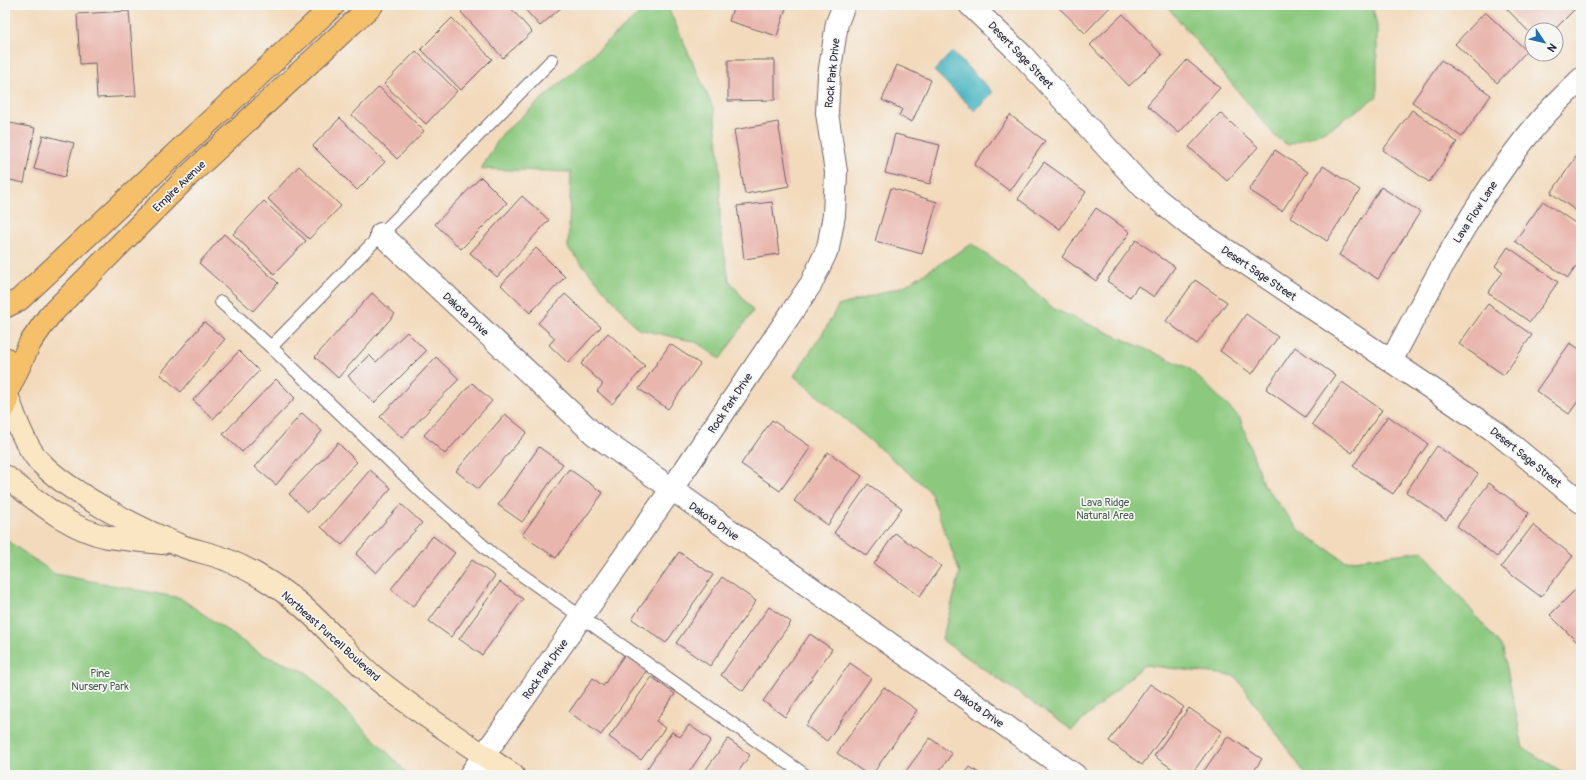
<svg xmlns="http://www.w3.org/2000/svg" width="1586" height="780" viewBox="0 0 1586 780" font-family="Pangolin,sans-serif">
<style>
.green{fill:#8cc97f;stroke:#57765d}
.water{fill:#48b6c1;stroke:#356c7e}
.building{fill:#e9b6ad}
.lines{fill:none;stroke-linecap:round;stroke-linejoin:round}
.lane-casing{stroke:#6b6268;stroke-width:14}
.street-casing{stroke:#6b6268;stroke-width:24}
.secondary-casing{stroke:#6b6268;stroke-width:24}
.highway-casing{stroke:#6b6268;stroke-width:24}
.lane{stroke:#fff;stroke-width:12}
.street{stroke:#fff;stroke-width:22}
.secondary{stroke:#fbe6c4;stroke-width:22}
.highway{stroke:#f6c06b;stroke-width:22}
.labels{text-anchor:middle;stroke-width:3.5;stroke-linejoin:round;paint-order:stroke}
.street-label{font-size:11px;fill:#22223b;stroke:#f6f6f2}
.park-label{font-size:11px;fill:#475c53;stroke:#f6f6f2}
</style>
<rect width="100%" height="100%" fill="#f6f6f2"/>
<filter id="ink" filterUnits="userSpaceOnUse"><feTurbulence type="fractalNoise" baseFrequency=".025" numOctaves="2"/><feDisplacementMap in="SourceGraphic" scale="8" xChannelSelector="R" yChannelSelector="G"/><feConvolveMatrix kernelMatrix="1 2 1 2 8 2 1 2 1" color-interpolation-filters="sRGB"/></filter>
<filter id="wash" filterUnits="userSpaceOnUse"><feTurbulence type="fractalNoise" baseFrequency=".012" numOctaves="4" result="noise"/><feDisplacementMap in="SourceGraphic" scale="16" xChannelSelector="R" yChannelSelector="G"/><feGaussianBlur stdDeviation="0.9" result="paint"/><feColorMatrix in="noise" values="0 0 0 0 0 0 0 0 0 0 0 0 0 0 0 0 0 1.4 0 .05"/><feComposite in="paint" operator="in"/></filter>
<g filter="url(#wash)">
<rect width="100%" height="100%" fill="#f3dabc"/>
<g class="green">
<polygon points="649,5 667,5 714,110 720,165 720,228 729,280 753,311 720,359 696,342 638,329 568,248 571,172 481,169 502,134"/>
<polygon points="1166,5 1372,5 1377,26 1377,97 1328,130 1288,145 1276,137"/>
<polygon points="972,244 1012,273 1054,309 1189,368 1240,418 1263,484 1299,530 1345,561 1423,551 1503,649 1523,748 1568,775 1306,775 1235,676 1144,665 1072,730 942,640 960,573 930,491 794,376 826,328 838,306 904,286"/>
<polygon points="5,539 55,574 180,598 261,654 306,672 395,760 408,775 5,775"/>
</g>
<polygon class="water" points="952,52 993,92 975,111 934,71"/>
<g id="blocks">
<g class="building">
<polygon points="468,5 508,5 532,32 503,58 461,12"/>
<polygon points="521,5 564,5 540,26"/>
<polygon points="734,5 787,5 777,36 729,21"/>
<polygon points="1056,5 1112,5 1085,33"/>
<polygon points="1503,5 1571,5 1575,9 1554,30 1532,30 1532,35"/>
<polygon points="129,11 136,96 97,98 95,63 80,64 77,14"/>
<polygon points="1485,12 1527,51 1497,83 1455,44"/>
<polygon points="1123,14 1162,55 1129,86 1090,45"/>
<polygon points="452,18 492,59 461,90 421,49"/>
<polygon points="416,51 457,91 426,124 384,84"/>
<polygon points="728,60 775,60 775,100 728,101"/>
<polygon points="1187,60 1220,88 1179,133 1147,105"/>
<polygon points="1441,60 1491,95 1462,137 1412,102"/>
<polygon points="897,65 931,80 912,122 899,116 902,109 882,100"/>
<polygon points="379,87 424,131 397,159 352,115"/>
<polygon points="1412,110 1457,142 1429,182 1383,150"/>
<polygon points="1220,113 1258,147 1227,181 1189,147"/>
<polygon points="1010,115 1045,141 1010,191 974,165"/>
<polygon points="340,118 385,162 357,190 313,146"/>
<polygon points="5,122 35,128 24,183 5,179"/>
<polygon points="778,122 789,186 745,194 734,130"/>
<polygon points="895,134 940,145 930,184 885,173"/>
<polygon points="43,135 74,143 65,177 34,169"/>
<polygon points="1275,150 1308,172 1282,211 1249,190"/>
<polygon points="1578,154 1581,156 1581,214 1551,193"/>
<polygon points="1044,162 1086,192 1060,229 1018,199"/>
<polygon points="299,166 341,206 309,239 268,199"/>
<polygon points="1323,166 1360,190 1327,241 1290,217"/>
<polygon points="481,177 507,203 461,249 435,224"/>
<polygon points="1381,187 1420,212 1378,279 1339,255"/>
<polygon points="891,188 937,202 922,254 875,241"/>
<polygon points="522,196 549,220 497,277 470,253"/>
<polygon points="264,201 306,241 274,274 233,234"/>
<polygon points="1543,201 1581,227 1581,260 1568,278 1515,241"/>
<polygon points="772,202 779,254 744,259 737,206"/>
<polygon points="1096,208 1130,232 1096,281 1062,257"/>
<polygon points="224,234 278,283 253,311 199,263"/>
<polygon points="1136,240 1175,267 1154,297 1138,286 1130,297 1107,281"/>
<polygon points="1508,247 1558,282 1530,322 1488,293 1503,272 1495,266"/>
<polygon points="536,248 565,277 530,313 501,285"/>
<polygon points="1195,280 1227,302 1197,344 1166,321"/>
<polygon points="372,293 395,314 338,378 315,357"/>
<polygon points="565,294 601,327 568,363 549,345 555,338 538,323"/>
<polygon points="1488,304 1532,335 1504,375 1459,344"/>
<polygon points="1246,314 1278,337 1252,374 1220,351"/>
<polygon points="204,322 225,339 181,392 160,374"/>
<polygon points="407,332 426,351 374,403 348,376 369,355 376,362"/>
<polygon points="608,333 645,366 612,404 597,391 603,384 581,364"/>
<polygon points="1570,343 1581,350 1581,397 1569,414 1536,391"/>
<polygon points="670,344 700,364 668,409 639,389"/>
<polygon points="1295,347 1335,375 1305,417 1266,389"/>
<polygon points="239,351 259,371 213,419 193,400"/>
<polygon points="436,357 459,379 402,438 380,417"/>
<polygon points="276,379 295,398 242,452 223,434"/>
<polygon points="1342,382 1382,410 1352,453 1312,424"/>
<polygon points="472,383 492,401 445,454 424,435"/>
<polygon points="302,413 322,431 276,485 255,467"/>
<polygon points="505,414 527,432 478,489 456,471"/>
<polygon points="1388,416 1428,444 1393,494 1353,466"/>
<polygon points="772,420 811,447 780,491 741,464"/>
<polygon points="338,443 357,462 308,512 289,494"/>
<polygon points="1437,446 1478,474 1446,520 1406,492"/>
<polygon points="539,447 563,464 522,522 498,505"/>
<polygon points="828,452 862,476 828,525 794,501"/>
<polygon points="569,469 603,493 556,558 522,535"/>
<polygon points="370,470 391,488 342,545 321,527"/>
<polygon points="1489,483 1529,513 1497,557 1457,526"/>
<polygon points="868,484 902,508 867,556 834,533"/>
<polygon points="401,504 422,523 376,573 356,554"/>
<polygon points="1533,525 1573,556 1541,597 1501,567"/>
<polygon points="895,533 941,566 920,596 874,564"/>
<polygon points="433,536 455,553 413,607 391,589"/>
<polygon points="679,552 713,575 666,643 632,619"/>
<polygon points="472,560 495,576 451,637 429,621"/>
<polygon points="722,577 756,601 710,666 676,643"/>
<polygon points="500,582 523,599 482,655 459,639"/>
<polygon points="1581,584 1581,646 1550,615"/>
<polygon points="769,607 791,622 743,691 721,675"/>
<polygon points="810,634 832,649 785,717 763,701"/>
<polygon points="625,654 647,670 601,735 569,712 593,678 603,686"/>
<polygon points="850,663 871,678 827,741 806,726"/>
<polygon points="652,677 675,694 656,721 665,728 641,760 609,737"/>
<polygon points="1150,684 1184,707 1142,765 1109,741"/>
<polygon points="884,687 917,710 872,775 868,775 837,753"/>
<polygon points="1189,708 1222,731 1191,775 1181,775 1154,756"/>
<polygon points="689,725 711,740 687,775 654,775 646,770 672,732 680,737"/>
<polygon points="1228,736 1262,759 1251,775 1201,775"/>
<polygon points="930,738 952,754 936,775 903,775"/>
<polygon points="728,739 750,755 736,775 702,775"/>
<polygon points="970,767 982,775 964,775"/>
</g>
</g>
</g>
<g filter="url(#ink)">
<use href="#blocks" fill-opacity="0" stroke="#6b6268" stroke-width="1"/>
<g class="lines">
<defs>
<g id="lane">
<polyline points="221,302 271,347 424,494 495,556 805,775"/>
<polyline points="271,347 552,60"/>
</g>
<g id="street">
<polyline points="970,5 1023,56 1144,188 1189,225 1496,432 1581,502"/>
<polyline points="381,234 594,434 1075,775"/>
<path d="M1391,361C1434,281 1475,199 1533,129C1547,111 1565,95 1581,79"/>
<polyline points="470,775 671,490 811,284 828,248 834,215 836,172 827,113 829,75 837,23 844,5"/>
</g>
<g id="secondary">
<path d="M8,397C15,418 24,444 39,461C68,492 138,528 177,544C193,551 211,553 227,560C249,569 272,583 291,597C321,619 345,652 373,676C417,712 466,743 513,775"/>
<path d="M5,476C36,500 68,529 108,537C126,540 145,541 163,543"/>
</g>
<g id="highway">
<polyline points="5,307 19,300 334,5"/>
<path d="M5,358C11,375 10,390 5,407"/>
<polyline points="10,386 30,343 49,316 188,176 372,5"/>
</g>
</defs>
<use href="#lane" class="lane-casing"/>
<use href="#street" class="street-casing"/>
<use href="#secondary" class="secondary-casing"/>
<use href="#highway" class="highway-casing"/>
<use href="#lane" class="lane"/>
<use href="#street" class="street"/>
<use href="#secondary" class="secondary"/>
<use href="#highway" class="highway"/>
</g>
</g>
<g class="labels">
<g class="street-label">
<text transform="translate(1021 55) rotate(46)" y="4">Desert Sage Street</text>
<text transform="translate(832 73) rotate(-84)" y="4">Rock Park Drive</text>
<text transform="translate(179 186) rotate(-44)" y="4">Empire Avenue</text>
<text transform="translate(1475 212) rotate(-57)" y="4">Lava Flow Lane</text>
<text transform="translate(1259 273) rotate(34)" y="4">Desert Sage Street</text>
<text transform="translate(466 314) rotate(43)" y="4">Dakota Drive</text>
<text transform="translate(730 403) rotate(-56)" y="4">Rock Park Drive</text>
<text transform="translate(1526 457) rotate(39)" y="4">Desert Sage Street</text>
<text transform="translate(714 521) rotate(35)" y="4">Dakota Drive</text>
<text transform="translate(331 636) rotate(42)" y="4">Northeast Purcell Boulevard</text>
<text transform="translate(545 669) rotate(-55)" y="4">Rock Park Drive</text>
<text transform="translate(979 708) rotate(35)" y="4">Dakota Drive</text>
</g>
<g class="park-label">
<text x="1105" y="506">Lava Ridge<tspan x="1105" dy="13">Natural Area</tspan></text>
<text x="100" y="677">Pine<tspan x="100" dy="13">Nursery Park</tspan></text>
</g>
</g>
<rect width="1586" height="780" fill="none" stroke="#f6f6f2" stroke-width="20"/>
<g transform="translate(1544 42) rotate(125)"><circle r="19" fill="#f6f6f2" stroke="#a1a1a9"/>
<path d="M0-3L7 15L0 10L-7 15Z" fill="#1f6fb2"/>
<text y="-6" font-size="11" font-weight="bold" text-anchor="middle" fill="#22223b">N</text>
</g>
</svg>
